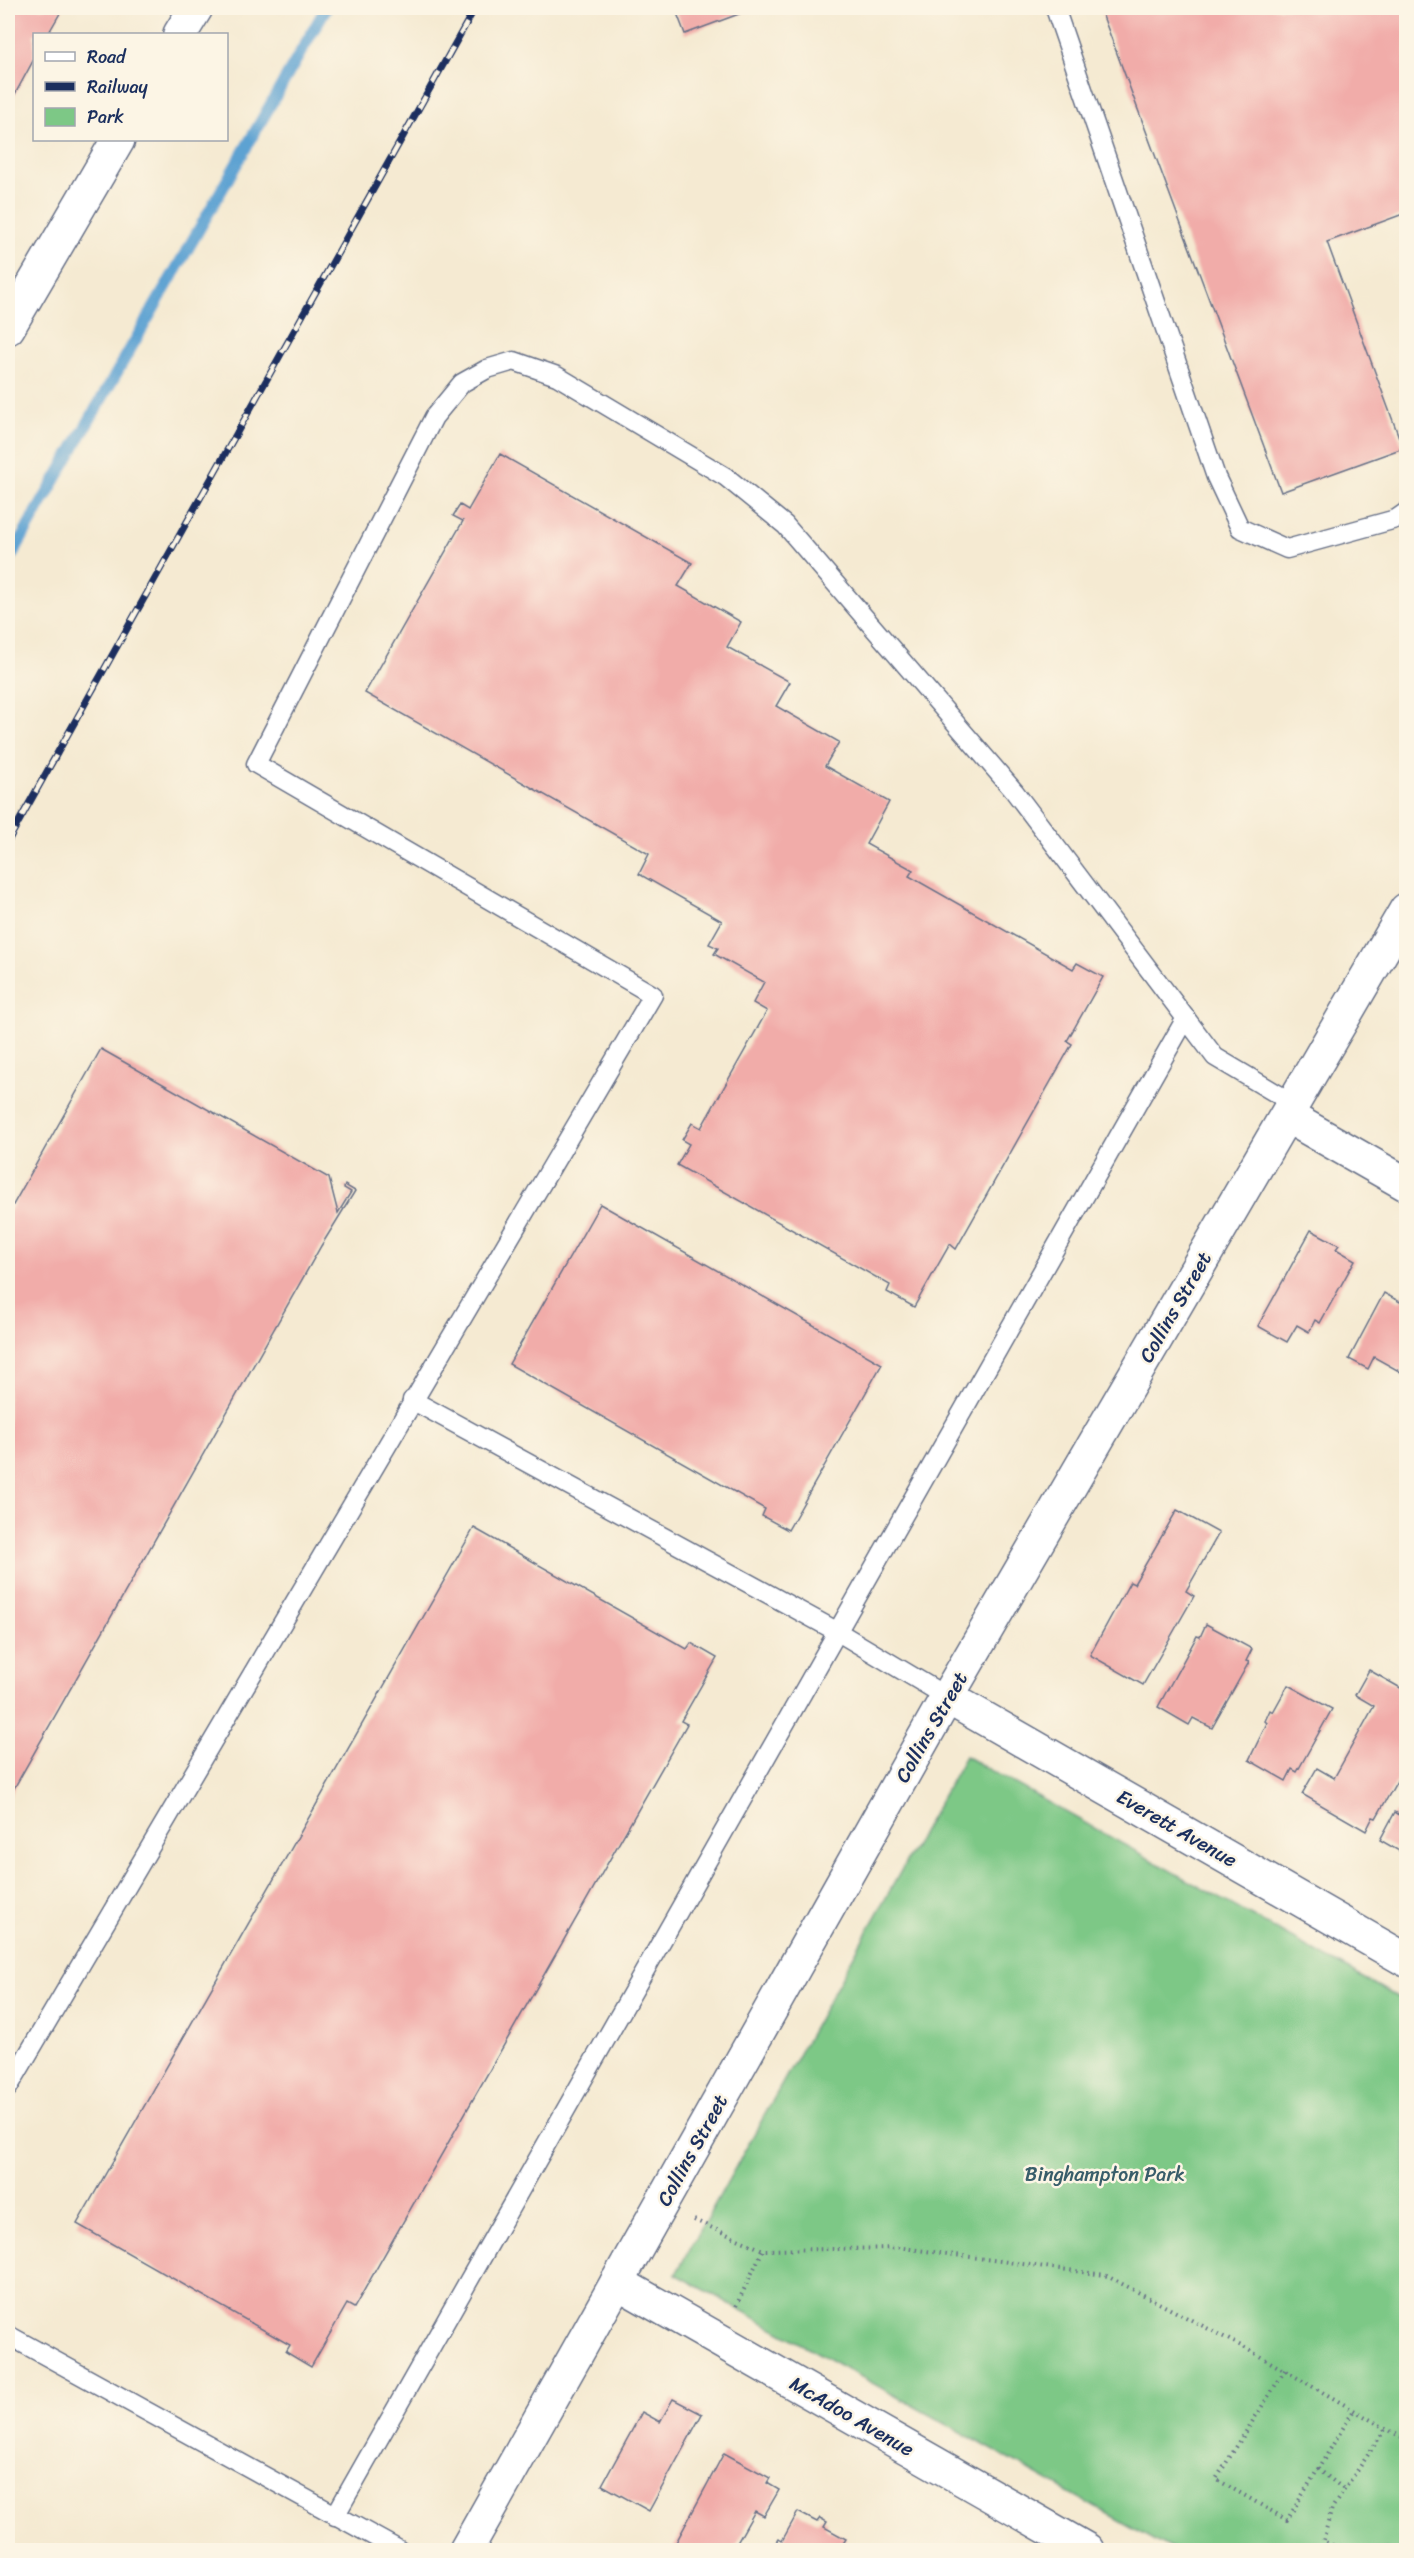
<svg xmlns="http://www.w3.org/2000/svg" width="1414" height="2558" viewBox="0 0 1414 2558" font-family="Sriracha,sans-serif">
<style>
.green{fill:#7dc886;stroke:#4c7c72;stroke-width:1.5}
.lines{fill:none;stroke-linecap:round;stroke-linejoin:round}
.stream{stroke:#5da2d2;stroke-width:12}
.building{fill:#f1aca9}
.service-casing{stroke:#677087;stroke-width:21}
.minor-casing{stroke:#677087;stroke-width:36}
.tertiary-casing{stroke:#677087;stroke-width:36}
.path{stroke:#677087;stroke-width:4;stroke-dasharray:1.5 4.5;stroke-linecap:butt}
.service{stroke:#fff;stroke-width:18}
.minor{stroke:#fff;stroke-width:33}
.tertiary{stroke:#fff;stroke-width:33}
.rail-casing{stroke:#1b2f5e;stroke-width:7}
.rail{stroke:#fcf5e5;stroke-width:4.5;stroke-dasharray:14;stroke-linecap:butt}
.labels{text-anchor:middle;stroke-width:5;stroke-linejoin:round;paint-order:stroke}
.street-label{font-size:20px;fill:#1b2f5e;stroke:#fcf5e5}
.park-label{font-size:20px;fill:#385d6a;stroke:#fcf5e5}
</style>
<rect width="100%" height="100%" fill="#fcf5e5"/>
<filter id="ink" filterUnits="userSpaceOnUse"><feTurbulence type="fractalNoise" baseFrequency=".0167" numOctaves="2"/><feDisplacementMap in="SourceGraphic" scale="12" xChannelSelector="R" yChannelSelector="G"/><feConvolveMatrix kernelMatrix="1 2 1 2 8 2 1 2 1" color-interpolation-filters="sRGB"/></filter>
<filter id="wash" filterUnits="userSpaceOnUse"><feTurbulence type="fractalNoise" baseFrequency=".008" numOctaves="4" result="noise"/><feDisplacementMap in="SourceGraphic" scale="24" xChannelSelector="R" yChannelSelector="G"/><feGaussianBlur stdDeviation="1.35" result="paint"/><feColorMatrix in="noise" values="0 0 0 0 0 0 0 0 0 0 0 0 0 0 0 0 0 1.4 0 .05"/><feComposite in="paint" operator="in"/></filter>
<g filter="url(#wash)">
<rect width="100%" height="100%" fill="#f5ead2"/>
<polygon class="green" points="965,1756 1406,2002 1406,2550 1173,2550 676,2274"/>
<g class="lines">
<polyline class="stream" points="8,562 326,8"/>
</g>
<g id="blocks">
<g class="building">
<polygon points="8,8 63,8 48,34 34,34 34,59 8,107"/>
<polygon points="675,8 755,8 685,34"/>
<polygon points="1100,8 1406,8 1406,213 1327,242 1403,448 1281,492"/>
<polygon points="500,454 692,563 678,586 741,622 727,647 790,682 776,706 839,742 825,766 889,802 866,844 913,870 909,876 1073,969 1077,963 1103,977 1067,1041 1072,1044 956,1249 950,1244 914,1307 887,1292 890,1285 677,1165 689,1144 682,1140 692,1123 701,1128 767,1011 753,1003 764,982 714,954 718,948 709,944 722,921 639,874 649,854 365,693 463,521 453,516 460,505 468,510"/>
<polygon points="101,1049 329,1178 338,1213 351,1192 344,1188 345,1185 355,1191 321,1246 8,1799 8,1214"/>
<polygon points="600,1204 882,1364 788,1530 762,1516 765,1509 509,1364"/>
<polygon points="1311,1230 1339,1245 1336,1249 1355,1260 1320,1323 1315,1320 1309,1332 1297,1325 1287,1342 1258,1326"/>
<polygon points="1406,1290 1406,1375 1374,1357 1368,1369 1349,1359 1384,1293 1400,1302"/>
<polygon points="1177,1510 1219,1533 1186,1591 1194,1596 1143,1685 1090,1655 1130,1582 1134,1584"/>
<polygon points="474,1528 687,1649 691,1643 717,1658 681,1721 687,1724 354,2308 347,2304 311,2367 286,2352 290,2345 77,2224"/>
<polygon points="1206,1624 1252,1649 1246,1661 1249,1662 1212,1728 1193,1718 1189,1725 1158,1707 1197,1636 1200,1637"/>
<polygon points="1369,1670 1406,1691 1406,1765 1376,1818 1373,1817 1366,1831 1302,1794 1317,1768 1334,1778 1374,1706 1355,1695"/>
<polygon points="1288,1685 1332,1709 1297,1772 1292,1769 1286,1781 1249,1760 1267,1723 1265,1721 1270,1710 1273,1712"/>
<polygon points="1395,1812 1406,1819 1406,1855 1380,1840"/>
<polygon points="673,2399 702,2414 649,2511 602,2485 642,2412 660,2422"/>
<polygon points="724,2453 770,2478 767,2483 779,2490 764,2516 755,2511 733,2550 672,2550"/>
<polygon points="798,2512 817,2522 820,2518 827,2522 824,2527 846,2539 839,2550 772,2550 779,2539 782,2541"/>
</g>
</g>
</g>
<g filter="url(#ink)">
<use href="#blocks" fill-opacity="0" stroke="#677087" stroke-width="1.5"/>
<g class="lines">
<defs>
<g id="service">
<polyline points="1055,8 1216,477 1240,528 1287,549 1396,519 1406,512"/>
<polyline points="412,1400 838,1632 947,1697"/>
<polyline points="8,2088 653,995 256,764 434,417 462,383 487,369 514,361 557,376 726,477 785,525 1014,791 1215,1057 1294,1104"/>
<polyline points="8,2335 399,2550"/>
<polyline points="335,2516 1186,1018"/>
</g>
<g id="minor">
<polyline points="180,34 196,8"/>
<polyline points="8,328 118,140"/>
<polyline points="1287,1116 1406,1184"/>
<polyline points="947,1697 1406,1960"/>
<polyline points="617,2282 1087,2550"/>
</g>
<polyline id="tertiary" points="466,2550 947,1697 1406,910"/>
</defs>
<use href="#service" class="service-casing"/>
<use href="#minor" class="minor-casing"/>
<use href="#tertiary" class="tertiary-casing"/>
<g class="path">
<polyline points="694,2220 763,2250 903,2248 1105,2275 1247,2349 1406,2440"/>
<polyline points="736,2306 763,2250"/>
<polyline points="1285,2370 1216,2479 1287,2520 1354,2410"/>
<polyline points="1318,2469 1345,2490"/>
<polyline points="1344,2550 1323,2541 1332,2508 1386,2428"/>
</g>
<use href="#service" class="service"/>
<use href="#minor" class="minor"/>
<use href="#tertiary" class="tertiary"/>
<defs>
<polyline id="rail" points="8,841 475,8"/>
</defs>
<use href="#rail" class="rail-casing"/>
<use href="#rail" class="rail"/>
</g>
</g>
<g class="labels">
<g class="street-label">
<text transform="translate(1175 1307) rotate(-60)" y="7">Collins Street</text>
<text transform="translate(931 1727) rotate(-60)" y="7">Collins Street</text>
<text transform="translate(1177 1828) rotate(30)" y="7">Everett Avenue</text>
<text transform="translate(692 2150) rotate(-61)" y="7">Collins Street</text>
<text transform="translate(852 2416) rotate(30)" y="7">McAdoo Avenue</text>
</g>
<g class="park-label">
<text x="1105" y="2181">Binghampton Park</text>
</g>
</g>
<rect width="1414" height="2558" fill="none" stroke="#fcf5e5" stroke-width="30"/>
<rect x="33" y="33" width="195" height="108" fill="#fcf5e5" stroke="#a2a6af" stroke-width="1.5"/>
<rect x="45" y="52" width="30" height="9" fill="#ffffff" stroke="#a2a6af" stroke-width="1.5"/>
<text x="87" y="63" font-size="18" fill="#1b2f5e">Road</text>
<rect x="45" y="82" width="30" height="9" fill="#1b2f5e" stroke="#a2a6af" stroke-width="1.5"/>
<text x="87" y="93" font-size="18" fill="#1b2f5e">Railway</text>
<rect x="45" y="108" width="30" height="18" fill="#7dc886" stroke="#a2a6af" stroke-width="1.5"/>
<text x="87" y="123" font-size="18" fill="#1b2f5e">Park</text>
</svg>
